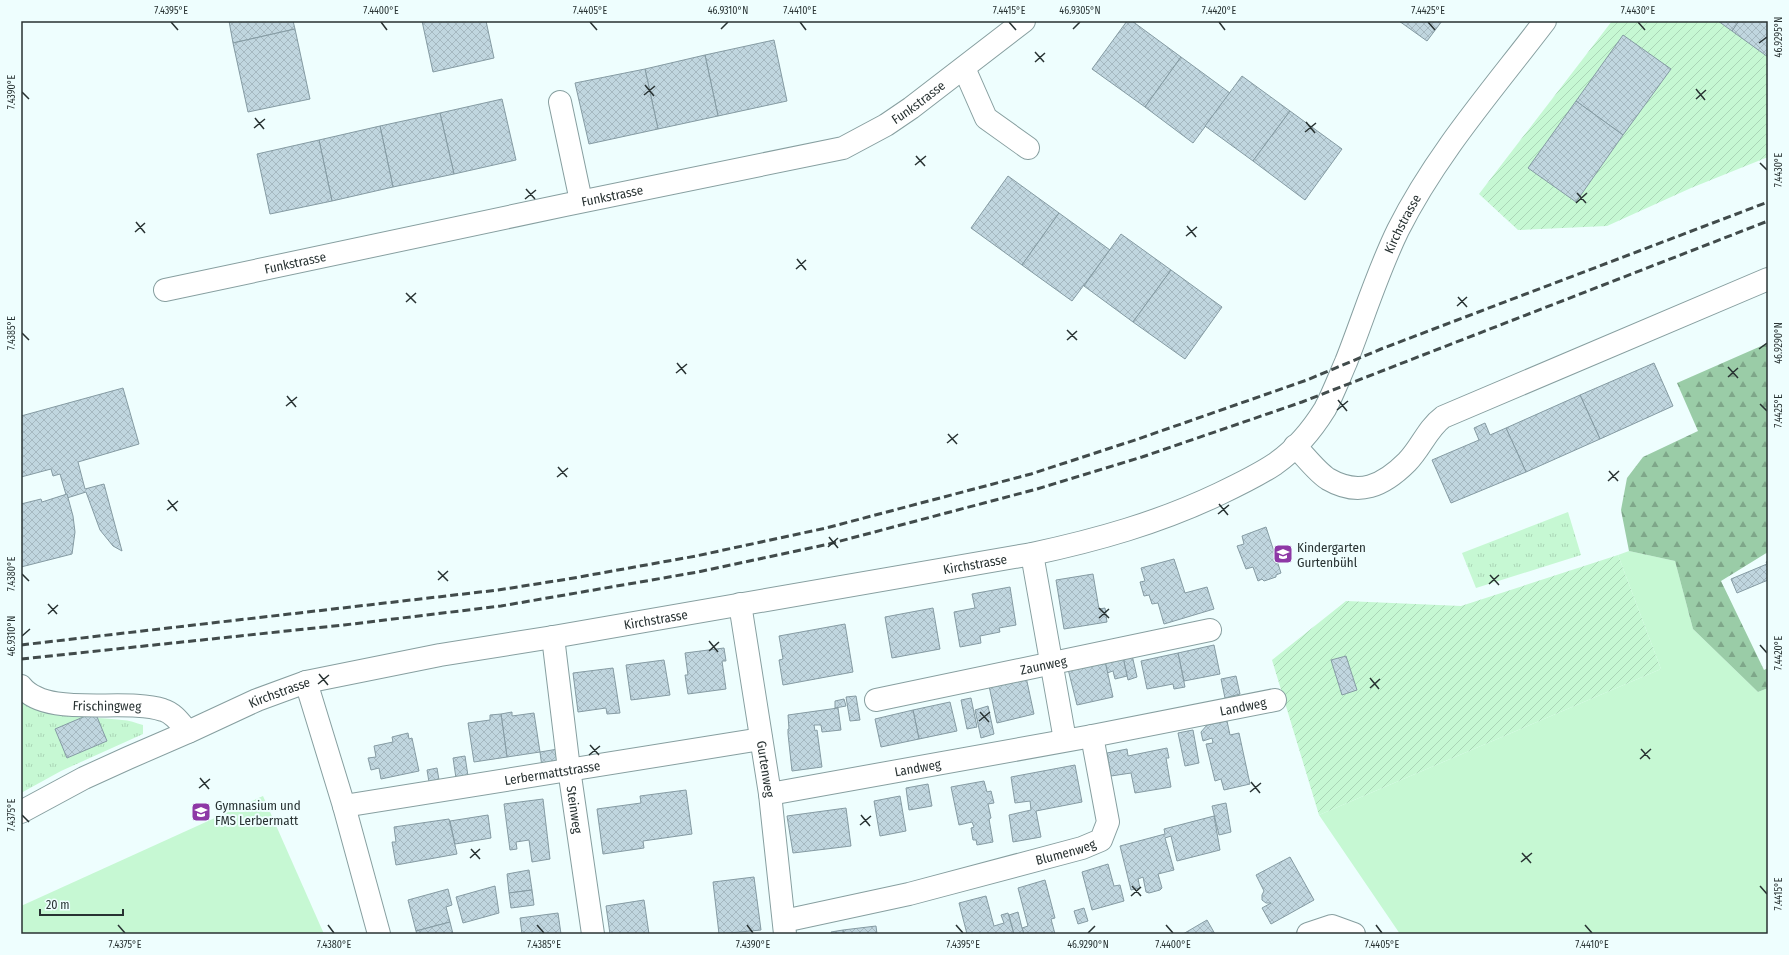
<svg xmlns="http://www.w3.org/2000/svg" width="1789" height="955" viewBox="0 0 1789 955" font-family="'Fira Sans Condensed',sans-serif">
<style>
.grass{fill:#c6f8d3}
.forest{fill:url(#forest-firs)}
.park{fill:url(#park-tufts)}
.garden{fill:url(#garden-furrows)}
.building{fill:url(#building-cross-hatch);stroke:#859ba3}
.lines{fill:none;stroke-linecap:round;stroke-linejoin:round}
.minor-casing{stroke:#879fa0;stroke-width:24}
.minor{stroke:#fff;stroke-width:22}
.rail{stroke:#414b4b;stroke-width:3;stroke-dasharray:8 4;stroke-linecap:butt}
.ticks{fill:none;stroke:#283232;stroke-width:1.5}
.labels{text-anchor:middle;stroke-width:4;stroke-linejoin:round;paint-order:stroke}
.street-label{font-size:13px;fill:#283232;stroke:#eefefe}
.poi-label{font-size:13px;fill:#283232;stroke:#eefefe;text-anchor:start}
.neatline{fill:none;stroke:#283232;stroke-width:1.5}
.ticks-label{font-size:10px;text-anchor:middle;fill:#283232}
</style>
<defs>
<pattern id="forest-firs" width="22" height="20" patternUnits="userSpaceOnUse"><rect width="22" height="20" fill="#9acca7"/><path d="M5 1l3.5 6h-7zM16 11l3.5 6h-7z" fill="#7ea689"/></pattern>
<pattern id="park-tufts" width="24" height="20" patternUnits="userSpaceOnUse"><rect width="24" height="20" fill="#c6f8d3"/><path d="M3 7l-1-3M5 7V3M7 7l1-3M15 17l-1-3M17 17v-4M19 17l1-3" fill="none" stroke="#aad5b6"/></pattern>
<pattern id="garden-furrows" width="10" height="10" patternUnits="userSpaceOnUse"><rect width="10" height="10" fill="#c6f8d3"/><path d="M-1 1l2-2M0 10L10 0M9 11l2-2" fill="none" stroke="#aad5b6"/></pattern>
<pattern id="building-cross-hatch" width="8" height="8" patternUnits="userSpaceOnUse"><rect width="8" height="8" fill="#c0d6df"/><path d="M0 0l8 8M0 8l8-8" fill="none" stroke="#a5b8c0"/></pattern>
</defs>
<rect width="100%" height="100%" fill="#eefefe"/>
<g class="grass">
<polygon points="1629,551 1675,561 1693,629 1758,692 1768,688 1768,934 1400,934 1319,815 1661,669 1618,555"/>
<polygon points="263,796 324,934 21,934 21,906"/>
</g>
<polygon class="forest" points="1768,343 1768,552 1721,581 1764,670 1768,668 1768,688 1758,692 1693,629 1675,561 1629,551 1621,510 1627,478 1643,457 1698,431 1677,383"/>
<g class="park">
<polygon points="1568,512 1581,555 1476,588 1462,553"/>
<path d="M21,701C37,717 99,717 122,720C129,720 136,723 143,725V734L61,771L21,793Z"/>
</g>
<g class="garden">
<polygon points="1612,21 1768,21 1768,157 1691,188 1607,226 1518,230 1479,194"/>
<polygon points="1618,555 1661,669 1319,815 1272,660 1346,601 1461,606"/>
</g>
<g class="building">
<polygon points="229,21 293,21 295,29 233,43"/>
<polygon points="422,21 486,21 494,58 433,72"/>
<polygon points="1127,21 1132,21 1181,57 1145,107 1092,69"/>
<polygon points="1399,21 1442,21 1427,41"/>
<polygon points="1718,21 1739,21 1732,31"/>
<polygon points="1739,21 1768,21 1768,57 1732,31"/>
<polygon points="295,29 310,99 248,112 233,43"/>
<polygon points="1623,35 1671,69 1623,135 1576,101"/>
<polygon points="774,40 787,101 718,116 705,55"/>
<polygon points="705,55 718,116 658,129 645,69"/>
<polygon points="1181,57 1230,93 1193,143 1145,107"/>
<polygon points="645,69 658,129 589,144 575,83"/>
<polygon points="1242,76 1290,111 1253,161 1205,126"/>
<polygon points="502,99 516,160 454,174 440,113"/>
<polygon points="1576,101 1623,135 1576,202 1528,168"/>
<polygon points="1290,111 1342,149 1305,200 1253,161"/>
<polygon points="440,113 454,174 393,187 380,126"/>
<polygon points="380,126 393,187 332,201 319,140"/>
<polygon points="319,140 332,201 270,214 257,154"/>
<polygon points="1008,176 1059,213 1022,265 971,228"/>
<polygon points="1059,213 1110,250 1072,301 1022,265"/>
<polygon points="1121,234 1171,270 1133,322 1084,286"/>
<polygon points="1171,270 1222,307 1185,359 1133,322"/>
<polygon points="1654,363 1673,406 1600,439 1580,395"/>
<polygon points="123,388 139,444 78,462 85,489 104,484 122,551 113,546 100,530 86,492 67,498 60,474 53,476 51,469 21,477 21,416"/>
<polygon points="1580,395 1600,439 1526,472 1506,428"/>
<polygon points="1485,423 1490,435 1506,428 1526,472 1451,503 1432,460 1479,440 1474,428"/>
<polygon points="67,494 73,516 75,532 72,554 21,567 21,504 41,499 42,502"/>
<polygon points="1266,527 1281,573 1276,575 1276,577 1264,581 1262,579 1258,581 1253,567 1246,569 1237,546 1244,544 1242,536"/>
<polygon points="1174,559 1185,593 1207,587 1214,609 1164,624 1158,603 1152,604 1149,595 1144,596 1140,582 1145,581 1141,568"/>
<polygon points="1768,561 1768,580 1737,593 1731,579 1767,564 1766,562"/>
<polygon points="1093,574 1099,609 1105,608 1107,622 1064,629 1056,580"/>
<polygon points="1010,587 1016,625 999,628 1000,632 980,636 981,643 960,647 954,612 975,608 972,594"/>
<polygon points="933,608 940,649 892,658 885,617"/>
<polygon points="845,624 853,672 783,685 779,660 783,659 779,636"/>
<polygon points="1214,645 1220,674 1184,681 1178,653"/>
<polygon points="724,648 726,661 722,661 726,689 688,694 685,675 688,675 685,653"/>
<polygon points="1178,653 1185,687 1174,689 1173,684 1147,689 1141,661"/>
<polygon points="1132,655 1137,677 1128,680 1123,657"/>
<polygon points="1346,656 1357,690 1342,695 1331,660"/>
<polygon points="1123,657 1127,676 1115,679 1113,671 1107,673 1105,661"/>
<polygon points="664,660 670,695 631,700 626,665"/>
<polygon points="1105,661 1113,697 1077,705 1068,669"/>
<polygon points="613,668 620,713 607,714 606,708 578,712 573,673"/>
<polygon points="1236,676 1240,694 1225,698 1221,679"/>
<polygon points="1026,677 1034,714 997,723 989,686"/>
<polygon points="856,696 860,720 850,721 846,697"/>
<polygon points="971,698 977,727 967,729 961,700"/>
<polygon points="844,699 846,706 835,708 835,701"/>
<polygon points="950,702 957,731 919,739 913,710"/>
<polygon points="988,706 994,734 981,738 975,710"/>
<polygon points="838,708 841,730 822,732 821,725 814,725 815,731 817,730 822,767 792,771 788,734 788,729 789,729 788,715"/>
<polygon points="913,710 919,739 881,747 875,719"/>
<polygon points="95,712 107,741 67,758 55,729"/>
<polygon points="512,712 512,716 534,713 540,752 507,757 501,714"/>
<polygon points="501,714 507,757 474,762 468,723 490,720 490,715"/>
<polygon points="1227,721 1230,735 1239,733 1250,784 1224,790 1221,779 1215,781 1206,744 1213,743 1212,738 1203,741 1201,732 1207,725"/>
<polygon points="1193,730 1199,763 1185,766 1178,733"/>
<polygon points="408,733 409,739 412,738 419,771 381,779 379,768 371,770 368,758 376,757 374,746 393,742 392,737"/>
<polygon points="1167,748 1169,758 1166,758 1171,787 1135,793 1131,773 1111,776 1107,753 1127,749 1128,756"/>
<polygon points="558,749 559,765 542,767 540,752"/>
<polygon points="465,756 468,776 456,778 453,758"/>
<polygon points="1075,765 1082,802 1036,811 1041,837 1013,842 1009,815 1031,810 1030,801 1015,803 1011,777"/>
<polygon points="437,768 439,780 429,782 427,770"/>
<polygon points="984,781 987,792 991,791 994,803 988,804 991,818 989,819 993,842 977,845 976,840 973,840 971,828 974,827 972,822 959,825 951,787"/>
<polygon points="928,784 932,806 909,810 906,788"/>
<polygon points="686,790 692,834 643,841 644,848 603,854 597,809 641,803 640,796"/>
<polygon points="900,796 906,831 880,836 874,801"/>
<polygon points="543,799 550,859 532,862 529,840 516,842 517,849 510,850 504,804"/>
<polygon points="1226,803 1231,832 1219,835 1212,806"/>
<polygon points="846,808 851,846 793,853 787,816"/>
<polygon points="488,815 491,838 455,844 450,821"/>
<polygon points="1214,816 1220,850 1177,861 1171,836 1165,838 1174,870 1158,874 1162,888 1160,890 1149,893 1146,892 1143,877 1138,879 1140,888 1131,890 1120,846 1165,834 1164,829"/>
<polygon points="449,819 457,854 396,865 392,842 396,842 394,827"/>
<polygon points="1290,857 1314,900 1271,924 1262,908 1271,903 1266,903 1262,900 1262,895 1264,891 1256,875"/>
<polygon points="1108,864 1114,886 1120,885 1124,901 1092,910 1082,872"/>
<polygon points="529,870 532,890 509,893 507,874"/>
<polygon points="754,877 761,930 719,934 713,882"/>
<polygon points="1045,880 1055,918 1051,919 1055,934 1024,934 1022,928 1028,926 1018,888"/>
<polygon points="495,886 499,913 463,923 456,897"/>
<polygon points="448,889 452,905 446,907 450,922 416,931 408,900"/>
<polygon points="532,890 534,905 511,908 509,893"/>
<polygon points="986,896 994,926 1004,923 1001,915 1008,913 1014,934 967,934 959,903"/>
<polygon points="644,900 649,934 610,934 606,906"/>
<polygon points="1084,908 1088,921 1078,924 1074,911"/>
<polygon points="1018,912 1022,928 1024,934 1014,934 1009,915"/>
<polygon points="558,913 561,934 522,934 520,918"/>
<polygon points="1207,920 1215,934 1183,934"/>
<polygon points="450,922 453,934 417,934 416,931"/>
<polygon points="876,926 877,934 843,934 843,930"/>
<polygon points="843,930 843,934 832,934 831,932"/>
</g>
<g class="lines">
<defs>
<g id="minor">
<polyline points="964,68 986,118 1028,148"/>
<polyline points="560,102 581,201"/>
<path id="s1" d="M165,290L565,205L843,148L886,125L911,108L1024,21"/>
<path d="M1295,446C1305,456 1317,472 1328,479C1359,497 1383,486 1407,462C1421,448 1427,429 1443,417L1768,279"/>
<polyline points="1032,554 1065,740"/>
<path id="s2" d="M740,604L770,794L785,934"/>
<path id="s3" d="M553,637L569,769L593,934"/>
<polyline points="306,682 344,806 379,934"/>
<path id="s4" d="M21,686C47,719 124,697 163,710C174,713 181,724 188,732"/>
<path id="s5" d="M876,700L1210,630"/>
<path id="s6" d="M770,794L1092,736L1275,700"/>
<path id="s7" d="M344,806L761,739"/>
<path id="s8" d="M21,812L84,778L128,758L188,732L257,700L306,682L440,655L553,637L1032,554C1097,540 1158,523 1219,494C1238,485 1257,476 1275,464C1295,450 1312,430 1325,409C1333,394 1339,378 1346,362C1363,319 1377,273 1398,230C1436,154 1494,88 1545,21"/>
<path id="s9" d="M784,921L909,894L1082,848L1101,840L1108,822L1092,736"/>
<polyline points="1308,934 1332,926 1354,934"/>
</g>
</defs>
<use href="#minor" class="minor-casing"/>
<use href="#minor" class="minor"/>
<g class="rail">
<polyline points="21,645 498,590 568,579 696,556 826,528 1031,474 1138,439 1307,380 1381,349 1768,202"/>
<polyline points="21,659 344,625 501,606 698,572 829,544 1037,489 1142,457 1302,402 1768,221"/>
</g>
</g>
<path class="ticks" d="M171,22L178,30M381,22L387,30M590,22L597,30M800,22L806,30M1009,22L1016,30M1219,22L1225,30M1428,22L1435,30M1638,22L1645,30M721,29L728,22M1073,29L1080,22M1759,43L1767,37M1035,52L1044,62M1035,62L1045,53M645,85L654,96M1696,89L1705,100M22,92L29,99M644,95L655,86M1696,99L1706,90M255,118L264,129M1306,122L1315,133M254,128L265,119M1305,132L1316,123M916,156L925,166M1760,163L1767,170M915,165L926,156M526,189L535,199M1577,193L1586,203M525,199L536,190M1576,203L1587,193M136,222L145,233M1187,226L1196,237M135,232L145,223M1186,236L1197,227M797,259L806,270M796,269L806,260M406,293L416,303M1458,297L1467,307M406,302L416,293M1457,306L1467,297M1067,330L1077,340M22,333L29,340M1067,340L1077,331M1759,349L1767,343M677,363L686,374M1728,367L1738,378M676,373L687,364M1728,377L1738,368M287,396L296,407M1338,400L1347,411M1760,404L1767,411M286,406L297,397M1337,410L1348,401M948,434L957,444M947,443L958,434M558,467L567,477M1609,471L1618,481M557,477L568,468M1608,481L1619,471M168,500L177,511M1219,504L1228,515M167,510L178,501M1218,514L1229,505M829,537L838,548M828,547L838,538M438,571L448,581M22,574L29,581M1490,575L1499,585M438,580L448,571M1489,584L1499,575M48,604L57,614M1099,608L1109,618M48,614L58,605M1099,618L1109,609M22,636L30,629M709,641L718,652M1760,645L1767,653M709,651L719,642M319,674L328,685M1370,678L1379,689M318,684L329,675M1370,688L1380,679M980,712L989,722M979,721L990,712M590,745L599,755M1641,749L1650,759M589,755L600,746M1640,759L1651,749M200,778L209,789M1251,782L1260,793M199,788L210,779M1250,792L1261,783M22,815L29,822M861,815L870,826M860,825L871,816M471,849L480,859M1522,853L1531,863M470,858L480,849M1521,862L1532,853M1132,886L1141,896M1760,886L1767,894M1131,896L1141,887M118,925L125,933M328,925L334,933M537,925L544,933M747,925L753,933M956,925L963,933M1166,925L1173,933M1376,925L1382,933M1585,925L1592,933M1088,933L1095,926"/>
<defs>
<symbol id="school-square" viewBox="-11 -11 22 22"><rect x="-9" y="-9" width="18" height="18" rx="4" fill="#8e38a6" stroke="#eefefe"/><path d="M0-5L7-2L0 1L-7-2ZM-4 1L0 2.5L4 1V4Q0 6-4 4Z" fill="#fff"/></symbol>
</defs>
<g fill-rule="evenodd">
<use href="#school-square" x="1272" y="543" width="22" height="22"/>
<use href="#school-square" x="190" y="801" width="22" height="22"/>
</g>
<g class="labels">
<g class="street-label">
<text dy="5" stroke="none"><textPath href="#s1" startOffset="781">Funkstrasse</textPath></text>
<text dy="5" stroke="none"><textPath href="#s1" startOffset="457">Funkstrasse</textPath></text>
<text dy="5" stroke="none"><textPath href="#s8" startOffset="1587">Kirchstrasse</textPath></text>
<text dy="5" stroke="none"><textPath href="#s1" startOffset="133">Funkstrasse</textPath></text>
<text dy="5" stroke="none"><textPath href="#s8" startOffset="993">Kirchstrasse</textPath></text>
<text dy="5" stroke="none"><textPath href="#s8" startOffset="669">Kirchstrasse</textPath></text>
<text dy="5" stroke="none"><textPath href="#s5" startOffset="171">Zaunweg</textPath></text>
<text dy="5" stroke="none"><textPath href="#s8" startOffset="285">Kirchstrasse</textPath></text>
<text dy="5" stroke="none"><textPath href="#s4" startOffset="91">Frischingweg</textPath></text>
<text dy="5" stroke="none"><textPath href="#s6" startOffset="481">Landweg</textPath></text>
<text dy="5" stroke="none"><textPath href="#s6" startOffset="150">Landweg</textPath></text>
<text dy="5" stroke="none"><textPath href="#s2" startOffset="167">Gurtenweg</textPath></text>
<text dy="5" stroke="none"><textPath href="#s7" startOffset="211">Lerbermattstrasse</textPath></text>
<text dy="5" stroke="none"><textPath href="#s3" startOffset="174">Steinweg</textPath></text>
<text dy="5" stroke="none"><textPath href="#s9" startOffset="290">Blumenweg</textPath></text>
</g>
<g class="poi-label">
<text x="1297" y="552">Kindergarten<tspan x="1297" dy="15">Gurtenbühl</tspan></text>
<text x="215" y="810">Gymnasium und<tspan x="215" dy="15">FMS Lerbermatt</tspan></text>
</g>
</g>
<rect width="1789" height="955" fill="none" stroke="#eefefe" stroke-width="44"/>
<path d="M40 909v6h83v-6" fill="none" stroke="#283232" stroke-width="2"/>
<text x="46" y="909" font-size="12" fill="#283232" stroke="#eefefe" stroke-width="3" paint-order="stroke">20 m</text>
<rect x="22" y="22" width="1745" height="911" class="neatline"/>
<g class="ticks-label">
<text x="171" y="14">7.4395°E</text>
<text x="381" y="14">7.4400°E</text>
<text x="590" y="14">7.4405°E</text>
<text x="728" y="14">46.9310°N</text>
<text x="800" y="14">7.4410°E</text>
<text x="1009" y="14">7.4415°E</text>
<text x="1080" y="14">46.9305°N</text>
<text x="1219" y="14">7.4420°E</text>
<text x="1428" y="14">7.4425°E</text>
<text x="1638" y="14">7.4430°E</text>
<text transform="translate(1778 37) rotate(-90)" y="4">46.9295°N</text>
<text transform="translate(11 92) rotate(-90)" y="4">7.4390°E</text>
<text transform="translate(1778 170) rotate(-90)" y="4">7.4430°E</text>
<text transform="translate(11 333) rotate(-90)" y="4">7.4385°E</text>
<text transform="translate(1778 343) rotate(-90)" y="4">46.9290°N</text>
<text transform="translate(1778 411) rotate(-90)" y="4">7.4425°E</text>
<text transform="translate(11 574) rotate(-90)" y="4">7.4380°E</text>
<text transform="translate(11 636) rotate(-90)" y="4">46.9310°N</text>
<text transform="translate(1778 653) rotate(-90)" y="4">7.4420°E</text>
<text transform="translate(11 815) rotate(-90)" y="4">7.4375°E</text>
<text transform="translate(1778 894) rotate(-90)" y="4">7.4415°E</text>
<text x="125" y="948">7.4375°E</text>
<text x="334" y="948">7.4380°E</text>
<text x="544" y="948">7.4385°E</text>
<text x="753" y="948">7.4390°E</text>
<text x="963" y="948">7.4395°E</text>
<text x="1088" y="948">46.9290°N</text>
<text x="1173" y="948">7.4400°E</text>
<text x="1382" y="948">7.4405°E</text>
<text x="1592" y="948">7.4410°E</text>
</g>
</svg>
